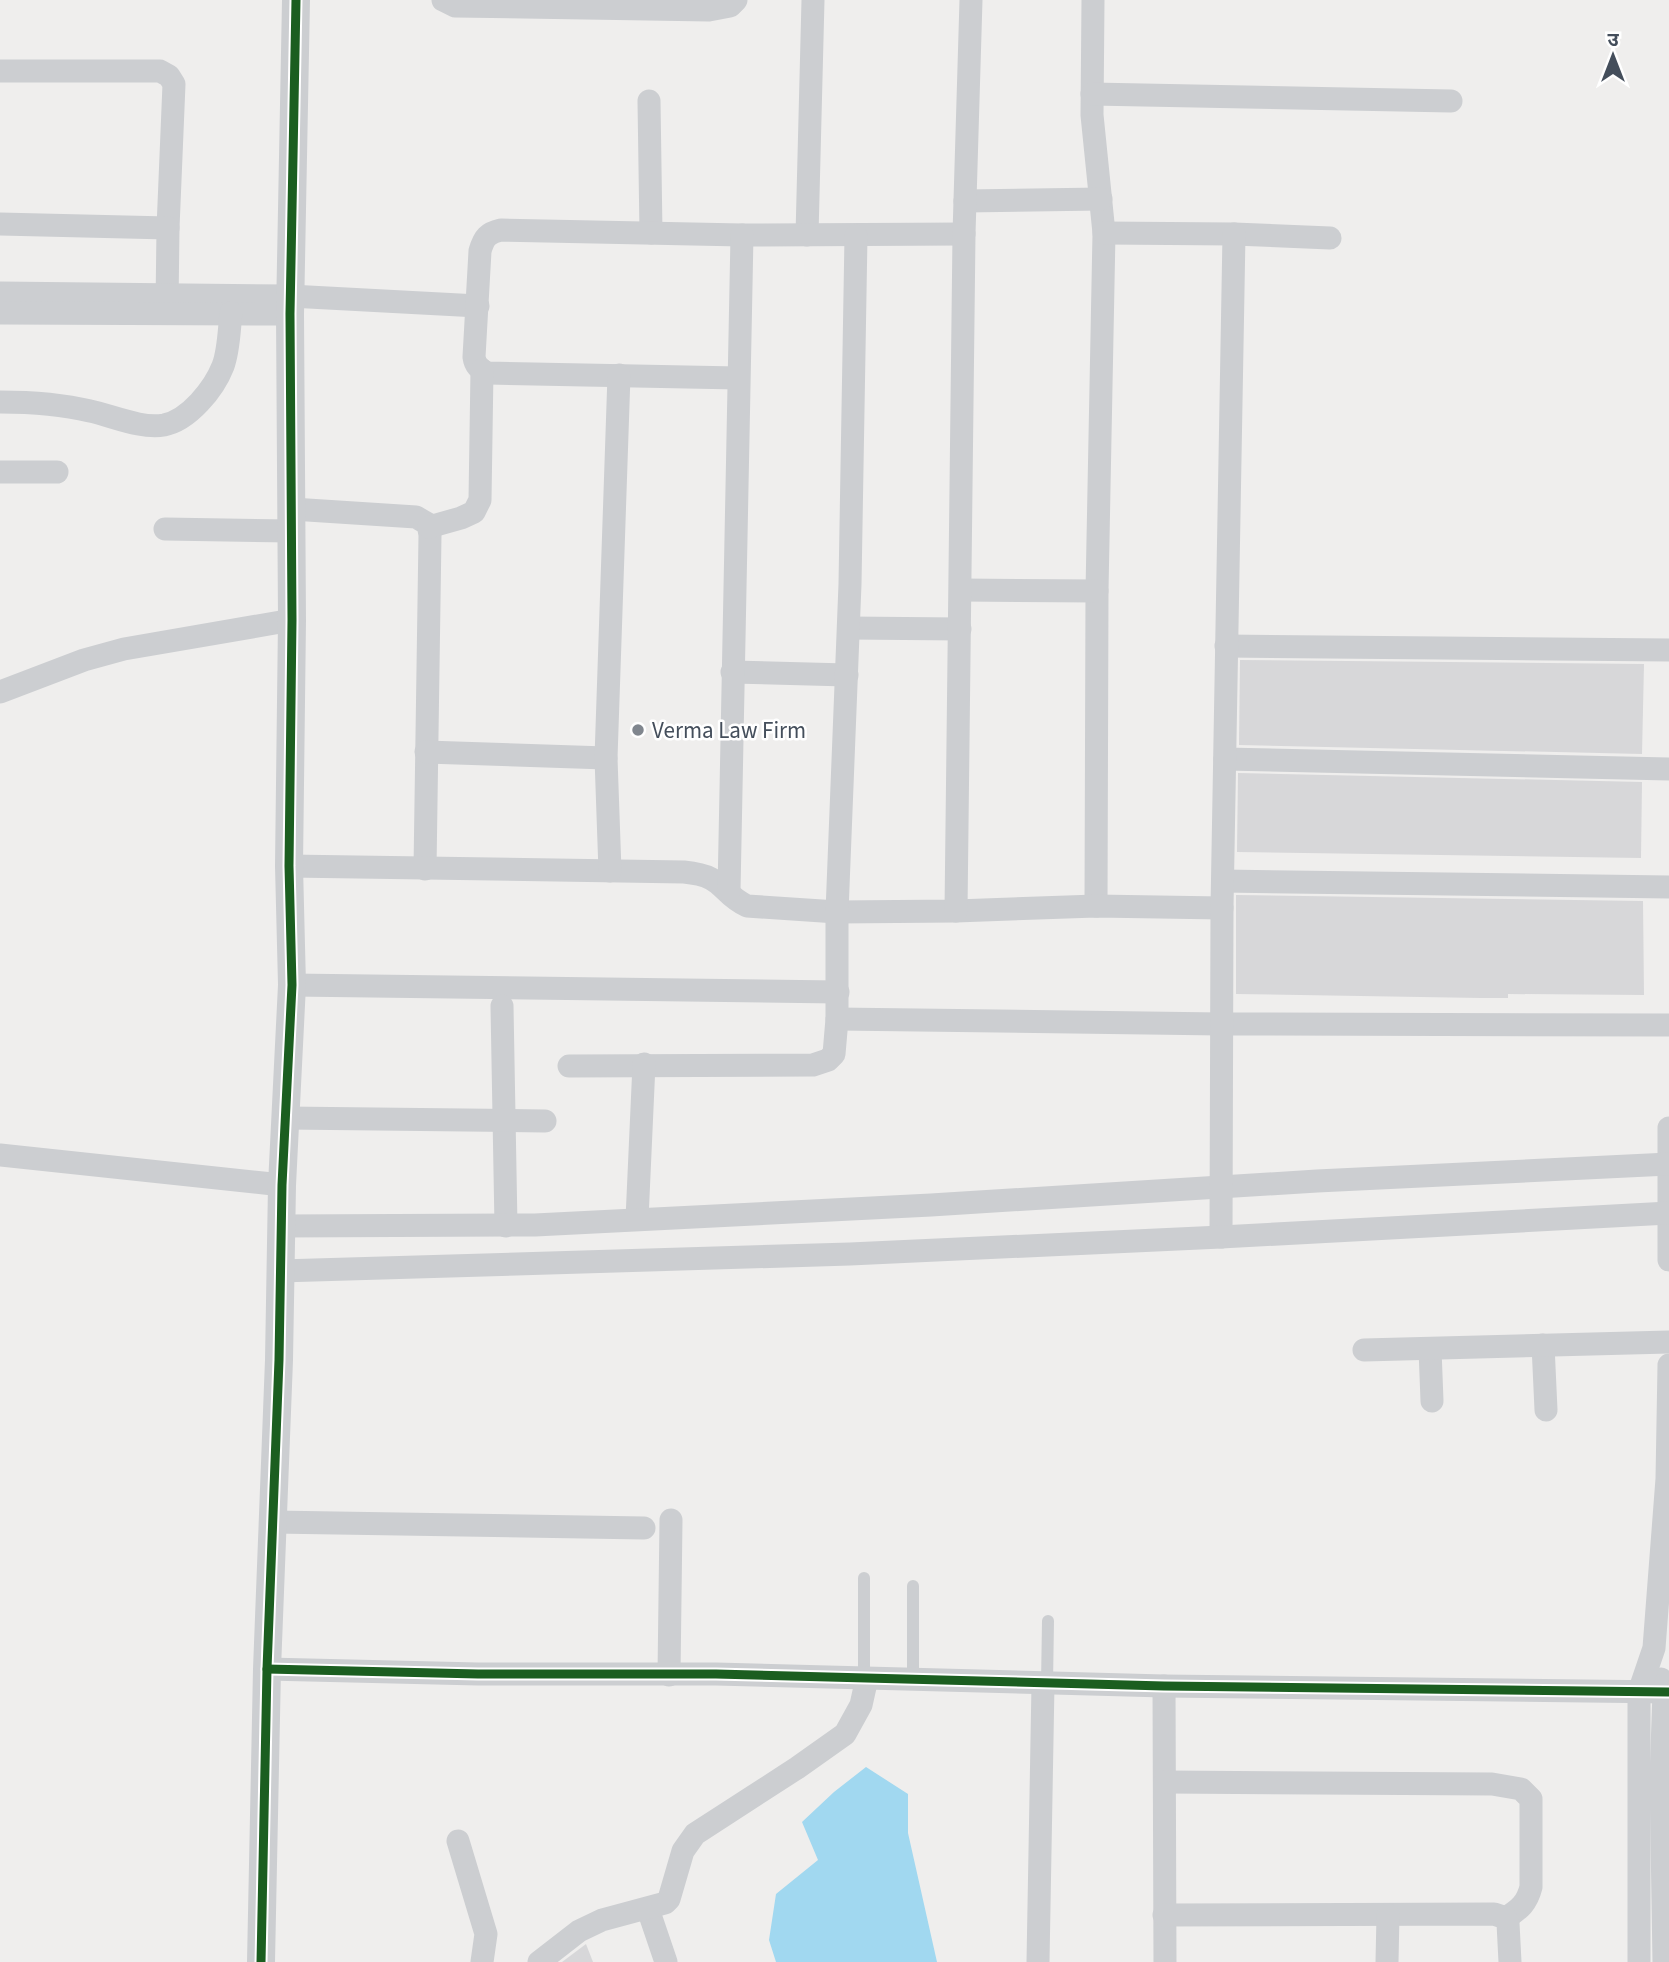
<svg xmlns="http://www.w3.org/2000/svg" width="1669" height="1962" viewBox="0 0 1669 1962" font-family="'Source Sans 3','Noto Sans Devanagari',sans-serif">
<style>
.water{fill:#a1d8f0}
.building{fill:#d7d7d9}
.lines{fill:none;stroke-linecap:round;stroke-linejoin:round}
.service{stroke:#ccced1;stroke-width:12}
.minor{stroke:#ccced1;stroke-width:23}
.tertiary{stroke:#ccced1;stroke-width:28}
.cycleway-casing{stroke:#fff;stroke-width:13}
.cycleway{stroke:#1b5e20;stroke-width:9}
.poi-dot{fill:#80868e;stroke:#fff;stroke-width:2.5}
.labels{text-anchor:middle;stroke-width:5;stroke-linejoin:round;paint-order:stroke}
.poi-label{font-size:23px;fill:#444e5b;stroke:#fff;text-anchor:start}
</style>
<rect width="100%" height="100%" fill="#efeeed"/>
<polygon class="water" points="866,1767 908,1794 908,1833 937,1962 776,1962 769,1940 776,1894 818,1860 802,1822 834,1792"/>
<g class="building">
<polygon points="1240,660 1644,664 1642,754 1239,745"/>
<polygon points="1238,773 1642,782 1641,858 1237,852"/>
<polygon points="1236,895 1643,901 1644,995 1508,994 1508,998 1481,998 1236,994"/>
<polygon points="586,1944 593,1962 562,1962"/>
</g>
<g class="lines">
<g class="service">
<polyline points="864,1578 864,1678"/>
<polyline points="913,1586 913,1680"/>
<polyline points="1047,1684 1048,1621"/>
</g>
<g class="minor">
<polyline points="443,0 455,6 709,10 730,6 736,0"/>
<polyline points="1093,0 1092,115 1104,233 1097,591 1096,906"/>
<polyline points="0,71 160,71 169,76 174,84 168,228"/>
<polyline points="1092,94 1451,101"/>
<polyline points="649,101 651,233"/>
<polyline points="965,201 1101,199"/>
<polyline points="0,224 168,228 167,306"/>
<polyline points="1104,233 1234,234 1330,238"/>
<polyline points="807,235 813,0"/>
<polyline points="0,293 290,296 478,306"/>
<polyline points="0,313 290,314"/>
<path d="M738,378L488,373C480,370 475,365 474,357L480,251C484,237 488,233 501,230L742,235L964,234"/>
<path d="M0,402C30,402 61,404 90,411C113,416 141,429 164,425C189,420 214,389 223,366C229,350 229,330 231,313"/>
<polyline points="0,472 57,472"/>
<polyline points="292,509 416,517 428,524 430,535 425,869"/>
<polyline points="429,527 461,518 474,512 480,500 482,370"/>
<polyline points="165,529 291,531"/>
<polyline points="961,590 1097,591"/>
<polyline points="849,628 960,629"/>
<polyline points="1226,646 1669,650"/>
<polyline points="732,672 847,675"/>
<polyline points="0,692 84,660 124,649 292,620"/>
<polyline points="426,752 606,758"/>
<polyline points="1225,759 1669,769"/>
<path d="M289,866L684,872C726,876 718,892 747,906L837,912L956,911L1096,906L1222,908"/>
<polyline points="610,871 606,758 619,375"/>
<polyline points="1223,881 1669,887"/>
<polyline points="729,891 742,235"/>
<polyline points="956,911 964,234 971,0"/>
<polyline points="292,985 838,992"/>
<polyline points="502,1006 506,1226"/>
<polyline points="837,1019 1221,1024 1669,1025"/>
<polyline points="569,1066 813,1065 828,1060 834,1054 837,1019 837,912 850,584 856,236"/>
<polyline points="286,1118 545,1121"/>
<polyline points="1669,1128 1669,1260"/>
<polyline points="0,1155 282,1185"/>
<polyline points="637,1219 644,1064"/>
<polyline points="281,1226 535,1225 931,1205 1317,1181 1669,1164"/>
<polyline points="1221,1237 1222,908 1234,234"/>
<polyline points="280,1271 850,1254 1221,1237 1669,1213"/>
<polyline points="1543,1345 1546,1410"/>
<polyline points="1430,1349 1432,1401"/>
<polyline points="1364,1350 1669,1342"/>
<polyline points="273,1522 644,1528"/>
<polyline points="267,1669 478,1674 716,1674 1164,1686 1669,1692"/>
<polyline points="669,1675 671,1520"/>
<polyline points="1661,1679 1664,1692 1661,1778 1664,1962"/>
<polyline points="1164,1686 1165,1962"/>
<path d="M1165,1782L1492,1784L1521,1789L1531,1799V1887C1527,1903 1520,1909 1506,1918"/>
<polyline points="458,1841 486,1934 482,1962"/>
<polyline points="648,1909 666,1962"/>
<polyline points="1164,1915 1494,1914 1506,1918 1508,1923 1510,1962"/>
<polyline points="539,1962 579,1931 602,1920 665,1903 669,1899 683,1851 695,1834 797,1768 845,1734 861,1705 867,1678"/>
<polyline points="1038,1962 1043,1684"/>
<polyline points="1387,1962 1388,1915"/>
<polyline points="1639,1962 1639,1692 1654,1648 1667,1479 1669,1365"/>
</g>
<polyline class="tertiary" points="261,1962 267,1669 279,1360 282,1185 292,985 289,866 292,620 290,314 296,0"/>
<defs>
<g id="cycleway">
<polyline points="267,1669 478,1674 716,1674 1164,1686 1669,1692"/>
<polyline points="261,1962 267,1669 279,1360 282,1185 292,985 289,866 292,620 290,314 296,0"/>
</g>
</defs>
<use href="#cycleway" class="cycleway-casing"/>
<use href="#cycleway" class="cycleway"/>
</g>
<circle class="poi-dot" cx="638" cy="730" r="7"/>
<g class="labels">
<g class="poi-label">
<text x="652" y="738">Verma Law Firm</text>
</g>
</g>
<g transform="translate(1613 56)" stroke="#ffffff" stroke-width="5" paint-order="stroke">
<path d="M0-5L12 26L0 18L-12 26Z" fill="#444e5b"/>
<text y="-10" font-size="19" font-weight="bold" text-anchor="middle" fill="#444e5b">उ</text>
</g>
</svg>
